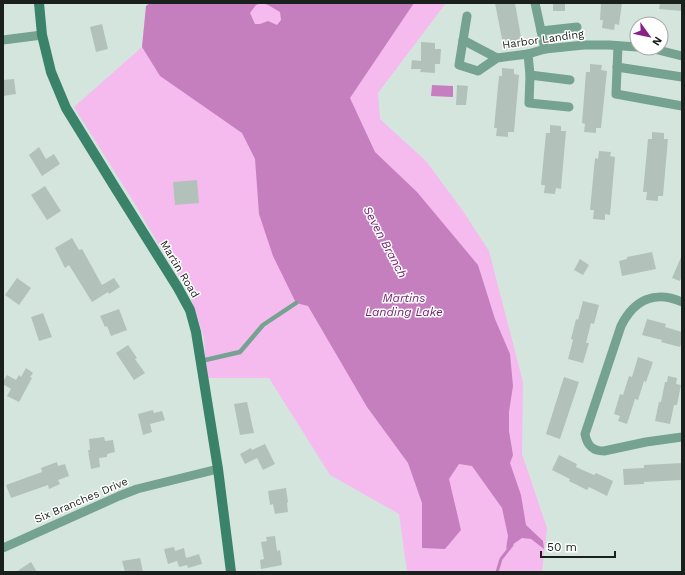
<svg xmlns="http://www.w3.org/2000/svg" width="685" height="575" viewBox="0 0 685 575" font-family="'Work Sans',sans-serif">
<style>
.green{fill:#f5bbef}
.water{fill:#c57fbf;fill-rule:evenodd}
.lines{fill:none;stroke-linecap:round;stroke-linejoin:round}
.stream{stroke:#c57fbf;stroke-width:3}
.building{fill:#b2c2bb}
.lane{stroke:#75a291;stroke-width:4.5}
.street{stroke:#75a291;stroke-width:9}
.secondary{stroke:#3a826a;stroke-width:10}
.labels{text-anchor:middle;stroke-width:3;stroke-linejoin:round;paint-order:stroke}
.street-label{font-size:11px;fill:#1a201e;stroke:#fff}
.water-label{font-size:12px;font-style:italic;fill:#762272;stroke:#fff}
</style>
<rect width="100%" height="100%" fill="#d4e5de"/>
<polygon class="green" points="150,3 446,3 378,93 380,119 426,161 463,211 489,251 523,382 522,454 547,528 542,572 407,572 399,514 330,475 269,378 206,378 204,338 188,289 162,250 135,204 74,107 142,47 146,6"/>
<g class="water">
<path d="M150,3H414L350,98L375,152L417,192L478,265L495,319L510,354L513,386L509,412V431L513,455L510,463L521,495L526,525L543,541L544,549L531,539L522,538L506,549L508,536L502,508L472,466L459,464L449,479L461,530L445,549L422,548V503L408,463L367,407L308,306L296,303L273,256L259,214L255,159L242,133L160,76L142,47L146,6ZM262,3L268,5L280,12L281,20L277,25L268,21L260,24H255L250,13L256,5Z"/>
<polygon points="432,85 453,86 453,97 431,96"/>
</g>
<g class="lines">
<polyline class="stream" points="497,572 501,559 512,545 512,542"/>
</g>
<g class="building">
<polygon points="495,3 515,3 522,43 506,47 505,39 502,39"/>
<rect x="553" y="3" width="12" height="8"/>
<polygon points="601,3 622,3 619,25 615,24 614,30 602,28 603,20 600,20"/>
<polygon points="660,3 682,3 682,11 659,9"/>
<polygon points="102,24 108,49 96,52 90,27"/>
<polygon points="421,42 435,43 435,49 441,49 440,64 435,64 435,73 420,72 421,69 411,69 412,60 421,61"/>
<polygon points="590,64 602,65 601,70 607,71 601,128 596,128 596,133 584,132 585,124 582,123 586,72 590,72"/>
<polygon points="502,68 514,69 514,74 519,75 514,132 508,132 508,137 496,136 497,128 494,128 499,76 502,76"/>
<polygon points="14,79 16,94 3,96 3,80"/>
<polygon points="457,85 468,86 466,105 456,105"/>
<polygon points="550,125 561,126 561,131 566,131 561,189 556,188 555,194 544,193 545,185 541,185 546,133 550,133"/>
<polygon points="652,132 664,133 664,139 668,139 663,196 658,196 658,201 646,200 647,192 643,192 648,139 652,139"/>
<polygon points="39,147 46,159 54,154 60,164 42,176 29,155"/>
<polygon points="599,151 611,152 610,156 615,157 610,215 605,214 605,220 593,219 594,210 590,210 595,158 598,159"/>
<polygon points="197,180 199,203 175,205 173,182"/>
<polygon points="45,186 61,211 47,220 31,195"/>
<polygon points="72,238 79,250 82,249 102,285 114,278 120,287 109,294 108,292 92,302 69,265 65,268 55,248"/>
<polygon points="652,252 656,269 622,276 619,261 627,259 627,257"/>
<polygon points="682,255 682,276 680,281 672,278"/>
<polygon points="580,259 589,265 583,275 574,270"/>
<polygon points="17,278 31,288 19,305 5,295"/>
<polygon points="583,301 599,305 594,324 591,323 586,343 589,343 583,363 568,359 573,340 571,339 576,319 578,320"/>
<polygon points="119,309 127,330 111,336 107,326 105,327 100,316"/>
<polygon points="43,313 52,337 39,341 31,317"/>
<polygon points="647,319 666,324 665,327 682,332 682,341 680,347 661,342 662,340 642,335"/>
<polygon points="128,345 137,358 135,359 145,373 134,380 116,353"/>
<polygon points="638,357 653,362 646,382 644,381 638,400 635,399 627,424 618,421 620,416 614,414 620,394 623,395 629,376 632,377"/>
<polygon points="26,368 33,373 30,377 32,378 19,402 7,396 11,389 3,384 3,382 7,375 16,380 19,375 21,377"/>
<polygon points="668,376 677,378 676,384 681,385 677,405 674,405 670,424 655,421 659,402 661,402 665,382 667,382"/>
<polygon points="564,377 579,382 560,439 546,434"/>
<polygon points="247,402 254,433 240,435 234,404"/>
<polygon points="153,410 154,413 162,411 165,420 150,424 152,432 143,435 138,414"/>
<polygon points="104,437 105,441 113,440 115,452 107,454 107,457 99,458 100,467 91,469 88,450 90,450 89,439"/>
<polygon points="265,444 275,464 263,470 257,458 245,464 240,454 251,448 252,450"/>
<polygon points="559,455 577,464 576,467 594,475 596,473 613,481 607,496 589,487 587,490 569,481 570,479 552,470"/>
<polygon points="57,462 58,466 65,464 69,476 58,480 60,484 49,489 48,485 11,498 6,485 42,472 41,468"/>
<polygon points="682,463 682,480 644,482 644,484 624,485 623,469 644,468 644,465"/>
<polygon points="286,488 288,502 287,503 288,512 275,514 273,504 270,505 268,491"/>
<polygon points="275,536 277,551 280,550 282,565 261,569 260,560 264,559 261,542 267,541 266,537"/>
<polygon points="174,547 175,551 184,548 186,558 199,554 202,564 188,568 187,565 179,567 177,561 168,564 164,549"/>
<polygon points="140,558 143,572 125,572 122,561"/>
<polygon points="31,562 37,572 16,572"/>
</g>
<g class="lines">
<polyline class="lane" points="201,361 240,352 263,325 296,303"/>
<g class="street">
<polyline points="535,3 545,49"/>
<polyline points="467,16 459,65 478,71 497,58 528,54 545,49 584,45 609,45 637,47"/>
<polyline points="541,31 577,27"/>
<polyline points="3,40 42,35"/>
<polyline points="463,40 497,58"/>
<polyline points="618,46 616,94 682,106"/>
<polyline points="645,48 654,49 682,56"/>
<polyline points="528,54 530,75 529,103 569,107"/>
<polyline points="617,67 682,77"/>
<polyline points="530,75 570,80"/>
<path d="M682,302C655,290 634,300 621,326L585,434C587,445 592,451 604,451L646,442L682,437"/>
<polyline points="3,548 119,496 137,489 218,469"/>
</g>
<polyline class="secondary" points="39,3 42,35 51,72 66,108 116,189 178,288 190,310 196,332 218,469 231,572"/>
</g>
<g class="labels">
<g class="street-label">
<text transform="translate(543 39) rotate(-8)" y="4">Harbor Landing</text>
<text transform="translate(180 269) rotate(59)" y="4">Martin Road</text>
<text transform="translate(81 500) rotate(-23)" y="4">Six Branches Drive</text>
</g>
<g class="water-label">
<text transform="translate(385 242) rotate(62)" y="4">Seven Branch</text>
<text x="404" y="302">Martins<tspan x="404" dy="14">Landing Lake</tspan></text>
</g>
</g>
<rect width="685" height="575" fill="none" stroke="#1a201e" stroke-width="8"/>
<g transform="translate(649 36) rotate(123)"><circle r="19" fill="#ffffff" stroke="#a3a6a5"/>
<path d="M0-3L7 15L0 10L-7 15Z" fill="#8a2187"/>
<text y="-6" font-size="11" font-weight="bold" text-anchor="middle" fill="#1a201e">N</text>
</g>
<path d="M541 551v6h74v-6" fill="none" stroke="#1a201e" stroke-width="2"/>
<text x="547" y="551" font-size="12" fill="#1a201e" stroke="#ffffff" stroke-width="3" paint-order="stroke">50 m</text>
</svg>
